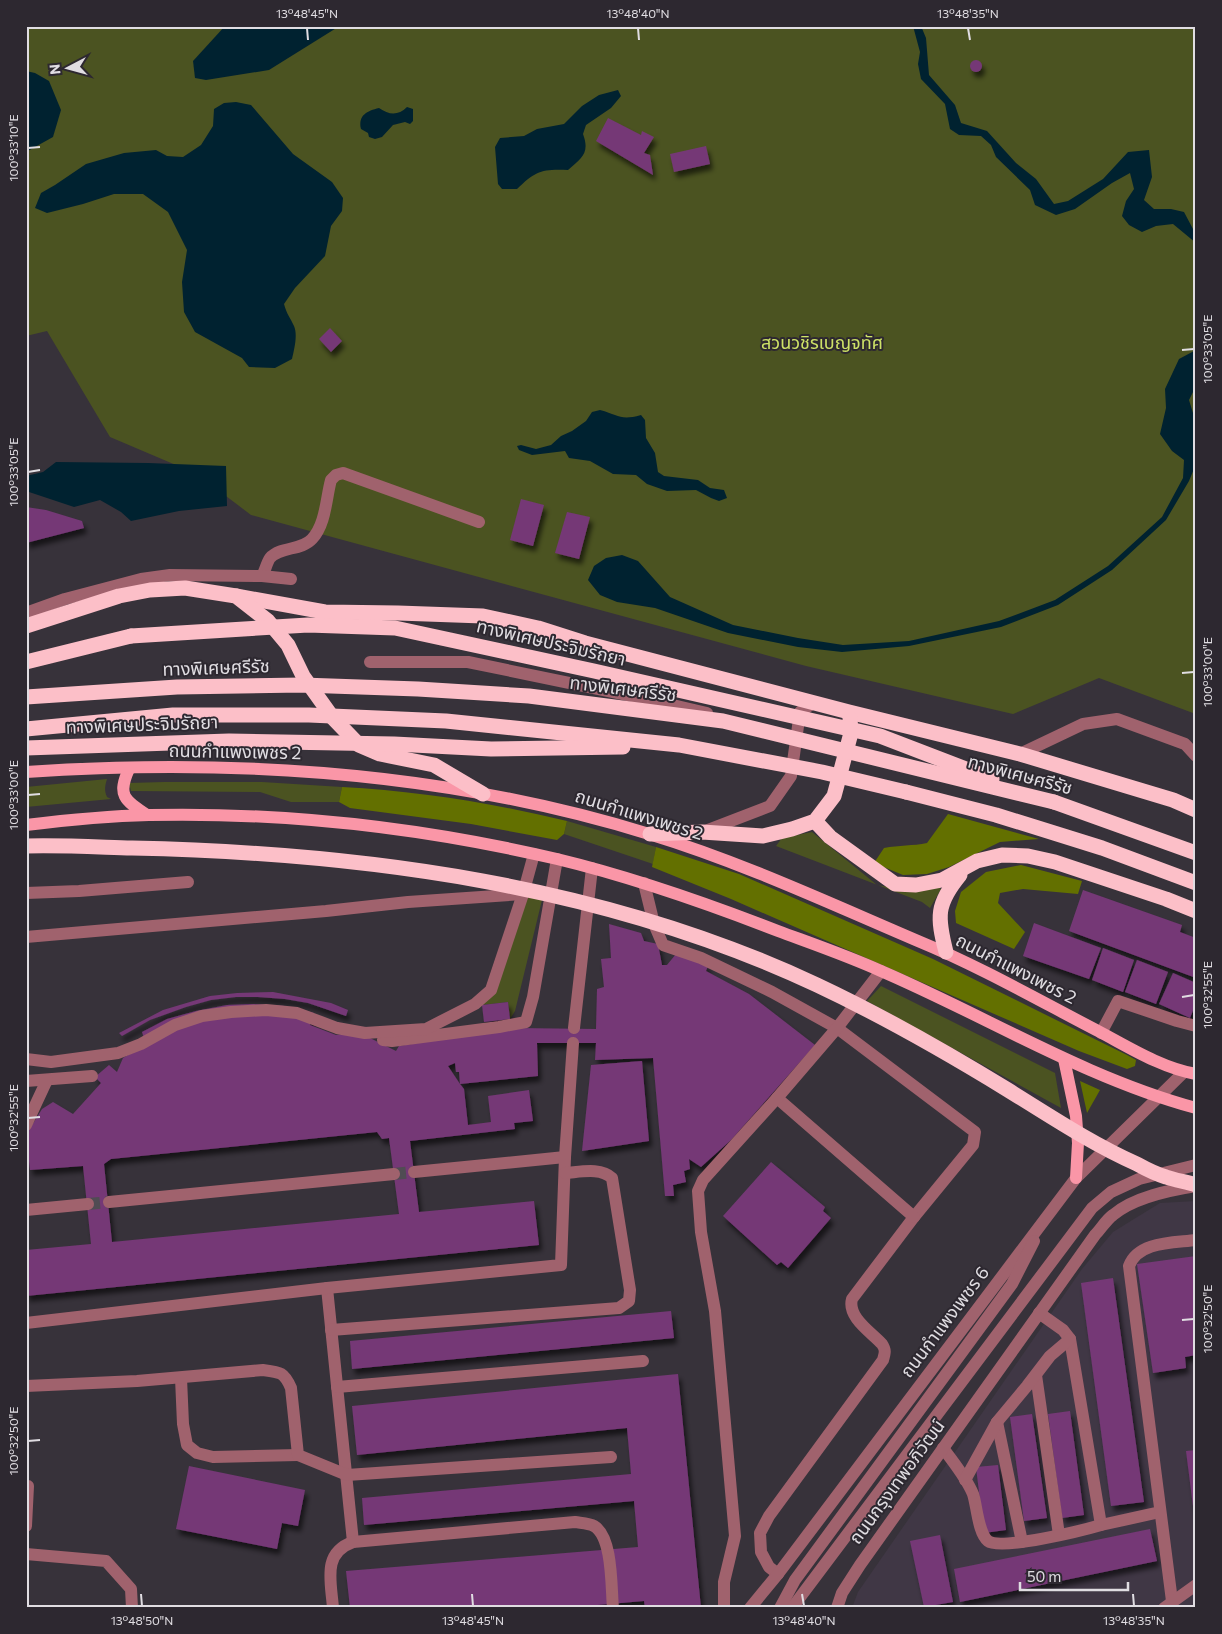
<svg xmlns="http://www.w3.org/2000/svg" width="1222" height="1634" viewBox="0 0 1222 1634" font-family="Commissioner,'Noto Sans Thai',sans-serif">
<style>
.built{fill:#403745}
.green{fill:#4b5321}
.forest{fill:#637000}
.water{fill:#002230}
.building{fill:#753876;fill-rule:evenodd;filter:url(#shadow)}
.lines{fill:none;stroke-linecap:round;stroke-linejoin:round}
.minor-tunnel{stroke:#504c53;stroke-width:12;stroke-dasharray:12 6;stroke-linecap:butt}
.minor{stroke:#a0626d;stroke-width:12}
.major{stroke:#fa96a7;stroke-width:12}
.highway{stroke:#fcbfc8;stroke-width:15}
.highway-bridge{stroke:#fcbfc8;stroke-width:15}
.ticks{fill:none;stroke:#e0dde2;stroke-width:2}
.labels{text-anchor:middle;stroke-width:4;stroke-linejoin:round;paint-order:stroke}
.park-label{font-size:18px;fill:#cee267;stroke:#2d2830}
.street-label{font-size:18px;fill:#e0dde2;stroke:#2d2830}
.neatline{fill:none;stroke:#e0dde2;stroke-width:2}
.ticks-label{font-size:12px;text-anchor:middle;fill:#e0dde2}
</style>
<defs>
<filter id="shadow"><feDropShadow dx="3" dy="5.5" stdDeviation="2.5" flood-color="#0009"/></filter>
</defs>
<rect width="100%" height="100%" fill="#37323a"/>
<polygon class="built" points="1196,1201 1196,1608 852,1608 858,1592 1082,1269 1113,1232 1160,1203"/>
<g class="green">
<polygon points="26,26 1196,26 1196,718 1193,713 1099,678 1013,714 806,666 251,515 197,474 110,437 47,331 26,336"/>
<path d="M107,779C105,786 104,790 107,797L111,799L26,807V787Z"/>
<polygon points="164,782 262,782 342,787 339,802 291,802 260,792 131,791 129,783"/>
<polygon points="567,821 656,847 653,864 564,834"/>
<polygon points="812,832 877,885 900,889 938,887 941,889 930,908 922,902 776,846 782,838"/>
<polygon points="523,894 542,900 515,1011 510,1019 508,1002 482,1005"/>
<polygon points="881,986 1055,1073 1061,1108 867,1001"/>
</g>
<g class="forest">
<path d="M342,787C418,791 492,803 567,821L564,834L557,840L471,824L350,808L339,802Z"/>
<path d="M948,814L1039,839L1000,842L949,867L927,874L903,875L874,863L884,848C899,845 913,846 927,843Z"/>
<polygon points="656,847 739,874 933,959 1127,1055 1136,1060 1135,1066 1127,1069 1079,1051 731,899 652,867"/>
<polygon points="1021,865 1082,881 1078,894 1023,889 1000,893 998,903 1025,932 1014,949 956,923 955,911 961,892 986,872"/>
<polygon points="1080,1081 1100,1090 1087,1113"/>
</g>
<g class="water">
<polygon points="225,26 338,26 338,27 269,70 206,80 195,78 193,61"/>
<polygon points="913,26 921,26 926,38 929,75 955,105 961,123 987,131 1016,163 1036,179 1054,204 1068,201 1103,179 1128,152 1149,150 1152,177 1144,200 1154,209 1171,209 1184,212 1193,229 1196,231 1196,243 1173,224 1156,226 1142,232 1129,225 1122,216 1126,201 1134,189 1130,173 1112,183 1075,209 1056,215 1035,205 1030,190 996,157 991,145 981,136 959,135 950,129 945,104 921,79 918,64 920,52"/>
<polygon points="26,71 35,73 49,81 61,110 53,137 26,152"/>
<path d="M618,90L621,96L611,108L586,125L583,134C590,153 582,158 568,170C541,169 536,171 517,189H502L498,184L495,147L500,138L524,136L537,129L564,124L582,106L599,95Z"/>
<path d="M236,102L251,105L293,154L332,182L343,198L342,211L331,226L325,256L295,288L284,304C287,315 290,317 294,326C298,335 294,350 292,359L275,368L249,367L242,358L195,332L184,312L182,282L187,250L168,212L143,194H114L83,204L47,213L35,208L41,193L55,185L86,164L124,153L156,150L167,156L183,157L201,145L213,126L214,109L224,103Z"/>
<path d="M407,107L413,109V121L410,124L405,122L393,125L382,137L375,139L369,137L368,133L361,129C358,115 367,111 379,108C389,115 398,116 407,107Z"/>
<polygon points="1196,347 1196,386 1189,400 1193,413 1196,417 1196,464 1189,481 1166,520 1112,570 1058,605 1001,627 909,646 842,652 798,647 728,633 655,608 617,602 600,595 588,580 594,566 606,558 622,555 638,561 670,597 733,625 798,638 843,645 909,641 999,621 1055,600 1108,566 1162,517 1183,478 1184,460 1172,451 1160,434 1166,408 1165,389 1179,359 1194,351"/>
<path d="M600,410C619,415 620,421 641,415L645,420L646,438L655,453L658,472L664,476L698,480L710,488L724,490L727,498L719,501L711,498L696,490L667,491L647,484L636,475L613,474L590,461L569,458L565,451L532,455L519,450L517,446L521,445L536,449L551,445L561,436L572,431L586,421L592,412Z"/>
<polygon points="56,462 148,463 226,466 227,506 179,511 131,521 121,512 100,500 74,507 26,491 26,476 43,472"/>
</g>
<g class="building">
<circle cx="976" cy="66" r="6"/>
<polygon points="608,118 641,135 642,131 654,137 644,153 650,155 653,175 596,141"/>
<polygon points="706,146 710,164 674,172 670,154"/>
<polygon points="330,328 342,341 331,352 319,339"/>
<polygon points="521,499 544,505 533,546 510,540"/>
<polygon points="26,507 46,510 82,521 84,528 26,543"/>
<polygon points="567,512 590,517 579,559 555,553"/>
<polygon points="1083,890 1182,925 1180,932 1196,938 1196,978 1069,931"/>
<polygon points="1034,923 1101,948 1089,979 1023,956"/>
<path d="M609,924L641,933L644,941L658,944L662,965H667L676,954L708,966L706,971L749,994L815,1045L731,1140L701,1167L689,1159L690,1169L684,1171L686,1182L673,1185L674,1196H665L653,1058L595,1060L596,1043H537L538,1076L460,1084L464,1089L468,1125L491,1122L488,1096L529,1090L533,1121L514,1123L515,1129L410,1141L419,1212L534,1201L539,1245L26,1296V1250L91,1244L83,1166L30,1170L26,1135L42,1109L53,1102L73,1114L101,1083L95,1077L109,1065L117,1072L123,1058L146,1044L142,1032L167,1019L196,1011L227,1005L253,1004L284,1006L314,1013L310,1025L336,1035L358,1032L396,1051L399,1046L515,1028L596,1029L597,989L604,987L601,959L611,958ZM455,1063L456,1072H459L460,1084L448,1066ZM377,1132L382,1139L389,1138L399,1214L112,1242L104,1164L111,1159Z"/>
<polygon points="1103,948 1134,960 1123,992 1092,980"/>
<polygon points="1137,960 1168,972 1156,1004 1125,992"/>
<polygon points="1173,973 1196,983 1196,1003 1190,1018 1159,1004"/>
<polygon points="273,992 331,1003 348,1010 346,1016 308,1003 285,999 258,997 236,997 211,1000 186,1007 150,1020 122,1036 119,1033 163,1010 210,996 237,993"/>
<polygon points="508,1002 510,1019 484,1022 482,1005"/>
<polygon points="642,1061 649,1141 582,1151 591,1065"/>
<polygon points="771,1162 825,1207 823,1211 831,1218 788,1268 781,1262 777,1265 723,1216"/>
<polygon points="1196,1256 1196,1355 1185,1357 1186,1368 1153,1373 1137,1264"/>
<polygon points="1113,1278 1144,1502 1111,1506 1081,1283"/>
<polygon points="671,1311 674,1338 352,1369 350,1341"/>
<polygon points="678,1374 701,1608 645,1608 644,1601 563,1608 350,1608 346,1571 638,1547 634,1501 364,1525 362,1498 631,1474 627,1428 357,1455 352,1406"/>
<polygon points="1070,1411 1084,1515 1062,1518 1048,1414"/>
<polygon points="1032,1414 1047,1518 1024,1521 1010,1417"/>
<polygon points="1196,1450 1196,1522 1195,1522 1186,1451"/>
<polygon points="998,1465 1006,1530 984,1533 976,1467"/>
<polygon points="189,1466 305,1490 298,1526 282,1523 277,1549 176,1529"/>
<polygon points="1150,1529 1157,1561 960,1602 954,1569"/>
<polygon points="940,1535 953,1602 924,1607 910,1541"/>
</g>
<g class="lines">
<g class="minor-tunnel">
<polyline points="394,1174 414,1172"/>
<polyline points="88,1204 109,1202"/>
</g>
<g class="minor">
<path d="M262,576C265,571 267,562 270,558C281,546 301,551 312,539C326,524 326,498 331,480L336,475L343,473L479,522"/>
<polyline points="26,613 65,599 141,579 170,575 262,576 291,579"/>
<polyline points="370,662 468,662 647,699 707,713"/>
<polyline points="1020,754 1083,724 1117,719 1185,744 1196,756"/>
<polyline points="705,831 770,806 791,776 800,712 813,703"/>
<path d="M644,883L654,924L663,945L701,958L772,992L837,1028L975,1132L973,1145L914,1217L852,1299C847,1317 871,1332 882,1344C886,1350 885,1353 883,1360L769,1516L760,1533L761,1552L769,1567L778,1574"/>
<polyline points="26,893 79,891 188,882"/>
<polyline points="26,937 326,911 408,902 523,894"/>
<polyline points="574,1028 592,868"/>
<polyline points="1101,1033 1118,1001 1177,1021 1196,1026"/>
<polyline points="383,1040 392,1041 499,1027 526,1022 533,997 557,859"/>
<polyline points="26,1059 51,1062 118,1053 141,1044 175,1025 202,1016 231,1012 266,1010 297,1013 337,1028 365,1033 426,1029 475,1004 491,990 523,894 534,854"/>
<polyline points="26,1081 92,1076"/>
<polyline points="777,1098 914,1217"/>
<polyline points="26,1125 47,1080"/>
<polyline points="414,1172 565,1157"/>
<polyline points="109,1202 394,1174"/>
<polyline points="26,1210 88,1204"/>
<polyline points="327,1288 353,1542"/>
<polyline points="26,1323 327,1288 561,1265 565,1157 573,1043"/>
<path d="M331,1330L619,1308L629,1301L630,1290L612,1178C601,1167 580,1172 565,1173"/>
<polyline points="1036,1375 1059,1535"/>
<polyline points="181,1378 183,1424 187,1445 197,1453 213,1457 298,1455"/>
<path d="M26,1386L137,1381L263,1370C280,1372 284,1372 291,1388L298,1455L347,1475L611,1457"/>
<polyline points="337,1387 643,1361"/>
<polyline points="997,1422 1022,1542"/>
<path d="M943,1448C953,1462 966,1477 973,1494C977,1506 978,1533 988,1541C1000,1551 1084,1530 1101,1525L1070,1339L1063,1330L1039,1313"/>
<polyline points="965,1480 997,1422 1027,1386 1050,1356 1070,1339"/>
<polyline points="1101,1525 1160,1512"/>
<polyline points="26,1526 28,1486"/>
<polyline points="26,1554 106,1561 131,1589 132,1608"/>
<path d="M1172,1601L1129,1266C1138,1241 1174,1243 1196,1240"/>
<path d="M333,1608C331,1581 322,1553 353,1542L575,1522C581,1523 589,1523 594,1526C613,1537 611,1588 613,1608"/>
<polyline points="724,1608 724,1582 735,1536 715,1311 701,1232 698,1191 703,1180 777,1098 837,1028 881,971"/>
<polyline points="750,1608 778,1574 1076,1178 1184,1072"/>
<polyline points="780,1608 795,1580 1012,1284 1034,1241"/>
<polyline points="792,1608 1092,1208 1111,1192 1139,1179 1196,1165"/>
<path d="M837,1608L842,1593L860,1565L1095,1235C1101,1229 1106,1220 1113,1215C1134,1197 1170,1190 1196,1186"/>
<polyline points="1164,1608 1196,1585"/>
</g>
<g class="major">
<path d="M129,769C117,795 124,800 147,815"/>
<path d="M26,772C235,758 448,772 649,834C741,862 829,903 918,941C981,967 1040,1001 1100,1032C1130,1048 1162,1068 1196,1074"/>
<path d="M26,825C67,820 108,816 149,815C285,812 424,828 557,859C632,877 706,903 778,931C813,944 848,956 881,971C986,1016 1085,1078 1196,1108"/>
<polyline points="1064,1059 1076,1116 1078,1143 1076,1178"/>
</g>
<g class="highway">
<polyline points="236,596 325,612 398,613 483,616 538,628 585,643 849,712 1020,754 1173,800 1196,810"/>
<polyline points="26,626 119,596 150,590 185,588 236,596 268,621 288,645 303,676 333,718 359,745 380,754 434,765 483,794"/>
<polyline points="26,662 131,636"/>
<polyline points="906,792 996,815 1102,848 1196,883"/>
<polyline points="1054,802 1196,853"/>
<polyline points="815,821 830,837 895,884 916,885 942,880 977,861 1002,855 1028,856 1055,862 1166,899 1196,911"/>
<polyline points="650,834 702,832 763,836 792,829 815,821 834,796 851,733 850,718"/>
<path d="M946,952C937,917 936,904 960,875"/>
</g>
<g class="highway-bridge">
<polyline points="131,636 308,625 395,628 594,671 880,736 992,779"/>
<polyline points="26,697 177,687 302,685 418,689 529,696 723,721 1054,802"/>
<polyline points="26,729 173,715 309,715 446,721 679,745 822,772 906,792"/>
<polyline points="26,748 229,741 394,744 491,749 623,747"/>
<path d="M26,846C61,845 97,847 132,848C365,853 604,885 817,985C883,1016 946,1052 1008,1090C1050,1116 1092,1144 1137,1164C1146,1169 1156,1174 1166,1177C1175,1180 1186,1182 1196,1185"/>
</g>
</g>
<path class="ticks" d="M307,28L308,40M638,28L639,40M968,28L970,40M28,148L40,147M1182,350L1194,349M28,472L40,470M1182,673L1194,672M28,795L40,794M1182,997L1194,995M28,1118L40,1117M1182,1320L1194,1319M28,1441L40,1440M141,1594L142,1606M472,1594L473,1606M802,1594L804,1606M1133,1594L1134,1606"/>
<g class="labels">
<g class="park-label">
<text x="822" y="349">สวนวชิรเบญจทัศ</text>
</g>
<g class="street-label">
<text transform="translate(551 643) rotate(13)" y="6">ทางพิเศษประจิมรัถยา</text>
<text transform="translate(216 668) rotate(-2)" y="6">ทางพิเศษศรีรัช</text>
<text transform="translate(623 689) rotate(7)" y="6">ทางพิเศษศรีรัช</text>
<text transform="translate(142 725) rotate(-2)" y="6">ทางพิเศษประจิมรัถยา</text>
<text transform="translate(235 752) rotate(1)" y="6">ถนนกำแพงเพชร 2</text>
<text transform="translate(1020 775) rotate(15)" y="6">ทางพิเศษศรีรัช</text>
<text transform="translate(639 815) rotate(17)" y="6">ถนนกำแพงเพชร 2</text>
<text transform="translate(1016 969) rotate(27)" y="6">ถนนกำแพงเพชร 2</text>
<text transform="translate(945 1322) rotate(-53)" y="6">ถนนกำแพงเพชร 6</text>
<text transform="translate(897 1482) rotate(-54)" y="6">ถนนกรุงเทพอภิวัฒน์</text>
</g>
</g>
<rect width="1222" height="1634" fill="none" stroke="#2d2830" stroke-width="55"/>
<g transform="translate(68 68) rotate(264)" stroke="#2d2830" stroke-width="4" paint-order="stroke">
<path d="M0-4L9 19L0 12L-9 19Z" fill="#e0dde2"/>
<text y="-8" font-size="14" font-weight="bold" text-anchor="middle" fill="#e0dde2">N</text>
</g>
<path d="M1020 1582v8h108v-8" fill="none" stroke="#e0dde2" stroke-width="2.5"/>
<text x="1027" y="1582" font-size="15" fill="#e0dde2" stroke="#2d2830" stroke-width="4" paint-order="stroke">50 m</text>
<rect x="28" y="28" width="1166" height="1578" class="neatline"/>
<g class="ticks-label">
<text x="307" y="18">13°48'45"N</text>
<text x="638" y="18">13°48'40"N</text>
<text x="968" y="18">13°48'35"N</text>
<text transform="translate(14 148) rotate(-90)" y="4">100°33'10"E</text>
<text transform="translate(1208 349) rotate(-90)" y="4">100°33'05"E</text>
<text transform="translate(14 472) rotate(-90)" y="4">100°33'05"E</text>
<text transform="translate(1208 672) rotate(-90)" y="4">100°33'00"E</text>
<text transform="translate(14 795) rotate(-90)" y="4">100°33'00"E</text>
<text transform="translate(1208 995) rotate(-90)" y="4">100°32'55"E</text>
<text transform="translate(14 1118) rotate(-90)" y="4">100°32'55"E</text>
<text transform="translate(1208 1319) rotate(-90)" y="4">100°32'50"E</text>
<text transform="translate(14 1441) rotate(-90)" y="4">100°32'50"E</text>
<text x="142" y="1625">13°48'50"N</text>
<text x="473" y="1625">13°48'45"N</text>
<text x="804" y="1625">13°48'40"N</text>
<text x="1134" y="1625">13°48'35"N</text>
</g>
</svg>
